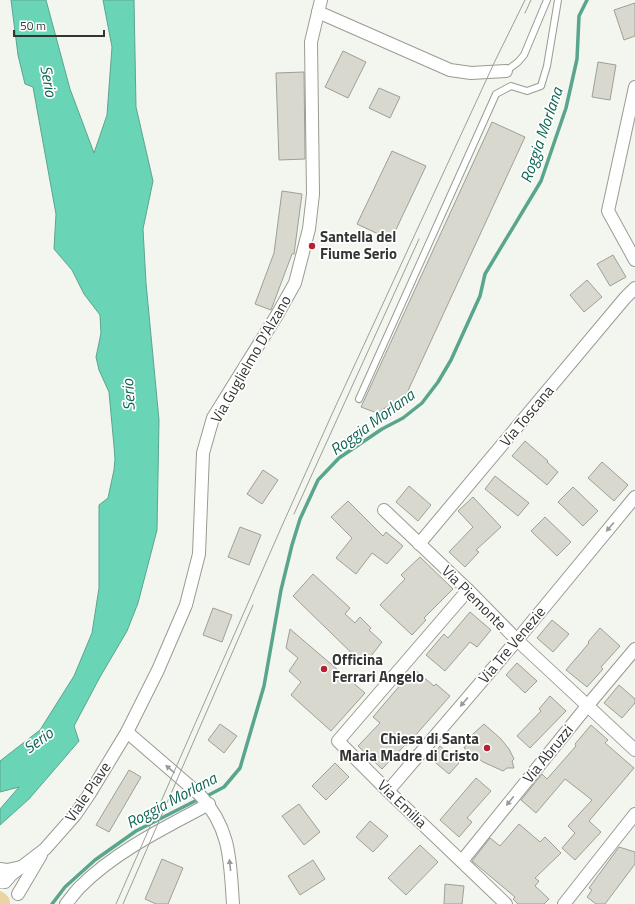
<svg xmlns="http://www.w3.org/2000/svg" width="635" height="904" viewBox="0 0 635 904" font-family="'Titillium Web',sans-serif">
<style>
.green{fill:#ebd4a1}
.water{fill:#6ad5b6;stroke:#5aa58e}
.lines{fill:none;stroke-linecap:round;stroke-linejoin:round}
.stream{stroke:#5aa58e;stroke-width:3.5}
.building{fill:#d8d8cf;stroke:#9f9f97}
.service-casing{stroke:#989c94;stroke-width:8}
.minor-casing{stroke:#989c94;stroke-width:14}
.tertiary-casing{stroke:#989c94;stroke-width:16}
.service{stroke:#fff;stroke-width:6}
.minor{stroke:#fff;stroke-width:12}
.tertiary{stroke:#fff;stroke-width:15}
.tram{stroke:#9c9f99;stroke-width:1}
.oneway{fill:#999a98}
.poi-dot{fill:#b52332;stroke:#fff;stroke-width:1.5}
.labels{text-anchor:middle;stroke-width:3.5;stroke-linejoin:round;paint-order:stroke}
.poi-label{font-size:15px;font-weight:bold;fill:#333532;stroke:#fff;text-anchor:start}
.street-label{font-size:15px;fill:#333532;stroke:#fff}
.water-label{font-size:16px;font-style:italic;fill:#0e6551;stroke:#fff}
</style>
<rect width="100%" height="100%" fill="#f2f6ee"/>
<path class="green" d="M0,891C6,893 10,897 10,904H0Z"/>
<polygon class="water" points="11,0 46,0 70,89 94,153 107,115 112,47 103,0 134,0 136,107 153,181 143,229 146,283 159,420 157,530 138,603 127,631 100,677 74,726 79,741 29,799 0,825 0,809 19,787 0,792 0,761 40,730 74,676 92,633 99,588 99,505 108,498 114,470 115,459 114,446 109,392 99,370 96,357 99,343 101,333 100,315 84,294 72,270 54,249 56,214 33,87 25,84 18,55"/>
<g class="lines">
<g class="stream">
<polyline points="205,797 224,787 240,768 264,686 281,590 292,545 300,519 318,480 339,458 382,429 403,418 422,403 438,382 451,360 480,296 485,274 541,181 566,108 577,59 579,16 587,0"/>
<polyline points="52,904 65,887 95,860 136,831 199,799"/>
</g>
</g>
<g class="building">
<polygon points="635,3 635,36 624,40 614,10"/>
<polygon points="343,51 366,62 348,98 325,87"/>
<polygon points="598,62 616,65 610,100 592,97"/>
<polygon points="304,72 305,159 279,160 276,73"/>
<polygon points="379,88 400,97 390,118 369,108"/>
<polygon points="492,122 525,137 406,395 377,413 361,407"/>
<polygon points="392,151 426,166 391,240 357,224"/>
<polygon points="282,191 302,194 294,254 292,254 271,310 255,304 274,253"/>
<polygon points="613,255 626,277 610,286 597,264"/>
<polygon points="587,280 602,297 584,312 570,295"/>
<polygon points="525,441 548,461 547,462 558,472 547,485 512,456"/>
<polygon points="602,462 628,485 614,501 588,478"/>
<polygon points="263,470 278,480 262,504 247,494"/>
<polygon points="495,476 529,503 518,516 485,489"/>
<polygon points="409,486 431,505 418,521 396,502"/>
<polygon points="573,487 598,511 583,526 558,502"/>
<polygon points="473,497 501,527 476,550 479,552 465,567 449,552 473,527 458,511"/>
<polygon points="348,501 383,536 386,532 403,546 387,564 372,553 356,574 336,558 352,538 331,517"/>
<polygon points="545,517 571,542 557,556 531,531"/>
<polygon points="240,527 261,535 249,565 228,557"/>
<polygon points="420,557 453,589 424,618 426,620 412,635 380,605 405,579 401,575"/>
<polygon points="313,574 350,608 345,614 355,623 360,617 371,628 369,630 382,642 364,665 293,596"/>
<polygon points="213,608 232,615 222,642 203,635"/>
<polygon points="470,612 491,630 477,647 470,642 445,671 426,655 444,634 448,638"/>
<polygon points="552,620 569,634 553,652 537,638"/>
<polygon points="600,628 620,646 601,667 603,669 587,687 566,670 589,643 588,642"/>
<polygon points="290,629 365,693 331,731 291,695 301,682 289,671 298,658 286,648"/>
<polygon points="517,663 537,681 525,693 506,675"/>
<polygon points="414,669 434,686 436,684 450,696 406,746 405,745 382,769 358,746 380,723 373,717"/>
<polygon points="619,685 635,699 635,703 622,718 604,703"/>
<polygon points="550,696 566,711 530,748 517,736 541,711 539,709"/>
<polygon points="220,724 237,736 224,753 208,740"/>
<polygon points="484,724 501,739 509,749 514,759 512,761 514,768 507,768 503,771 483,762 464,748 473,734"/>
<polygon points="591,725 608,740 605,743 634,768 589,821 601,832 575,860 562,848 575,833 568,826 592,800 565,779 536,813 521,800 542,774 547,779 576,746 575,744"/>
<polygon points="440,746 459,763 449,774 430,758"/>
<polygon points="335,763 349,777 326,800 312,786"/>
<polygon points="129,770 141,777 109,832 96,825"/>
<polygon points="476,778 491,791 467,818 472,822 459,837 440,820"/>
<polygon points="299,804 320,832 304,845 282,816"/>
<polygon points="370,821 388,836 373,852 356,837"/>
<polygon points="519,824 540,842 545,837 561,853 535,878 539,881 535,886 549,899 544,904 518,904 513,899 515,897 472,861 490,838 500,846"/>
<polygon points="420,845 438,862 406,895 388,878"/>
<polygon points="619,847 635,852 635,864 605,904 596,904 587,897 592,890 589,888"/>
<polygon points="162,859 183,868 168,904 156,904 145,899"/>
<polygon points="313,860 325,879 300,895 288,876"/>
<polygon points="445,884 464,886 462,904 444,904"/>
</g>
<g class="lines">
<defs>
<g id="service">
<polyline points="506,71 518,62 524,55 547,0"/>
<polyline points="359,399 496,94 511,86 527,91 541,86 547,66 558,0"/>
</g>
<g id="minor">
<polyline points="318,12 450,70 471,73 506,71"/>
<polyline points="635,87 608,211 635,260"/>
<polyline points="384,510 468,590 517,640 635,750"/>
<polyline points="419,544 625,298 635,288"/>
<polyline points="468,590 338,741 388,791 506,904"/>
<path d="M127,732L200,795C231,829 230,861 233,904"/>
<polyline points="388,791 517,640 635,497"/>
<polyline points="462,861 588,705 635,649"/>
<polyline points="0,869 7,870 21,867"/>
<polyline points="5,882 11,875 45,849 75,815 90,793 127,732 158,670 186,605 199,554 203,453 213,418 277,315 295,283 309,229 313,194 311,42 321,0"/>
<polyline points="18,894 41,855"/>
<path d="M66,904C71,898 75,892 80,887C116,851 164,828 209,804"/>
<polyline points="564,904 635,814"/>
</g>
<polyline id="tertiary" points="0,878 2,881"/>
</defs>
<use href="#service" class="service-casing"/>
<use href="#minor" class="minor-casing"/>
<use href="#tertiary" class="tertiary-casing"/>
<use href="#service" class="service"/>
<use href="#minor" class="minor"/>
<use href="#tertiary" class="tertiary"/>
<g class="tram">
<polyline points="525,13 531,0"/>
<polyline points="294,514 419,239"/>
<polyline points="116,904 281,528 332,414 495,61 525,0"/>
<polyline points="123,904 253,605"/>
</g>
</g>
<defs><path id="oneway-solid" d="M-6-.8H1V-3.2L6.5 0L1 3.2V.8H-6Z"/></defs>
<g class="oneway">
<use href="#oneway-solid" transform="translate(610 527) rotate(130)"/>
<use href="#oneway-solid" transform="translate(464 702) rotate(131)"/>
<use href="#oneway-solid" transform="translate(170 769) rotate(-139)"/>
<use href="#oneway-solid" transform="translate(510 801) rotate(129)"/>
<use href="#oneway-solid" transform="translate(230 865) rotate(-96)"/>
</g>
<g class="poi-dot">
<circle cx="312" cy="246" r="4"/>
<circle cx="324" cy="669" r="4"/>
<circle cx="487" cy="748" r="4"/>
</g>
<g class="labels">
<g class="poi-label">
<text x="320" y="242">Santella del<tspan x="320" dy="17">Fiume Serio</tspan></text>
<text x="332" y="665">Officina<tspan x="332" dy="17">Ferrari Angelo</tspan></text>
<text x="479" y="744" text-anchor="end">Chiesa di Santa<tspan x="479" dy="17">Maria Madre di Cristo</tspan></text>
</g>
<g class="street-label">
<text transform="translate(251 359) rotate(-60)" y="5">Via Guglielmo D'Alzano</text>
<text transform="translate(527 416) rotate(-50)" y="5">Via Toscana</text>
<text transform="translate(474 598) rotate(45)" y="5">Via Piemonte</text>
<text transform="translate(512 645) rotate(-50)" y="5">Via Tre Venezie</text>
<text transform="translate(548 754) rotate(-51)" y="5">Via Abruzzi</text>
<text transform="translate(88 792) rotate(-56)" y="5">Viale Piave</text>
<text transform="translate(402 804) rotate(44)" y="5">Via Emilia</text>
</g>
<g class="water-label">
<text transform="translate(49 81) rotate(80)" y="6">Serio</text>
<text transform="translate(541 135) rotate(-71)" y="6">Roggia Morlana</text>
<text transform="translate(128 395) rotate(-93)" y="6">Serio</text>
<text transform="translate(372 422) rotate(-36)" y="6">Roggia Morlana</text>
<text transform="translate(38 740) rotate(-36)" y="6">Serio</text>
<text transform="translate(171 800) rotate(-28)" y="6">Roggia Morlana</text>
</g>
</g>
<path d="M14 30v6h90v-6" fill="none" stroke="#333532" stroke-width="2"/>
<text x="20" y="30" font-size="12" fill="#333532" stroke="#ffffff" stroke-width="3" paint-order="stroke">50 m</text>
</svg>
